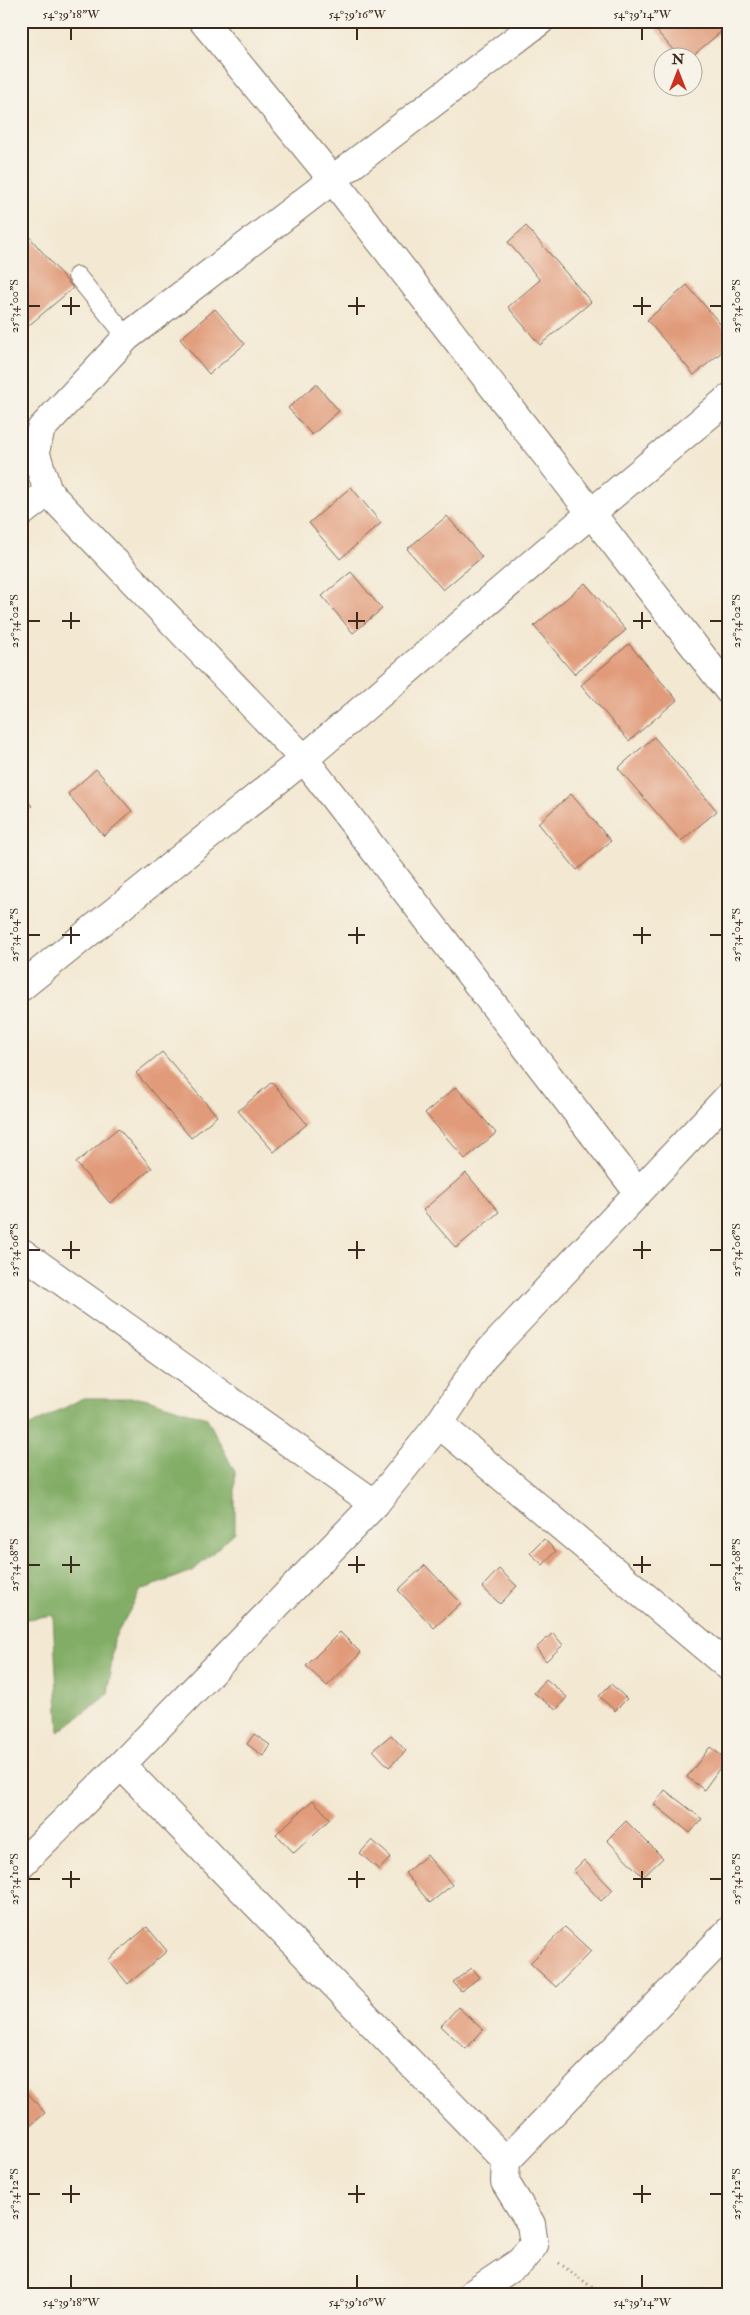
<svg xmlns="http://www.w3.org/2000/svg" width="750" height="2315" viewBox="0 0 750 2315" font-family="'IM FELL Double Pica',serif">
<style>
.forest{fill:#82ad66;stroke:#5e6c42}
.building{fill:#e19b7a}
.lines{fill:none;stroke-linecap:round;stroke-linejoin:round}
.lane-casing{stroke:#7b6c5d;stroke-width:20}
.street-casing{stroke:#7b6c5d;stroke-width:30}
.path{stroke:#7b6c5d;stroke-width:3;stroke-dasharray:1 4;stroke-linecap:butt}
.lane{stroke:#fff;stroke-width:18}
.street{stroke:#fff;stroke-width:28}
.ticks{fill:none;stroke:#3b2a1e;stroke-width:2}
.neatline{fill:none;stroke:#3b2a1e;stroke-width:2}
.ticks-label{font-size:12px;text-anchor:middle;fill:#3b2a1e}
</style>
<rect width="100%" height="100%" fill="#f7f3e8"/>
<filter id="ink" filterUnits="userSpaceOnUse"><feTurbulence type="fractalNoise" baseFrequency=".02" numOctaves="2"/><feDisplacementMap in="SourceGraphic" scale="10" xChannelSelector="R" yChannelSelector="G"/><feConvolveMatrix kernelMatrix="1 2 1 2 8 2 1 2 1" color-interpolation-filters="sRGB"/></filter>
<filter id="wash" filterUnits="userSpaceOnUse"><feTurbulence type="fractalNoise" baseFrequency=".0096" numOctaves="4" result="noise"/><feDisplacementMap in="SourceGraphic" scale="20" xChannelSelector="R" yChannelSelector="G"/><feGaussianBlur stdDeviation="1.12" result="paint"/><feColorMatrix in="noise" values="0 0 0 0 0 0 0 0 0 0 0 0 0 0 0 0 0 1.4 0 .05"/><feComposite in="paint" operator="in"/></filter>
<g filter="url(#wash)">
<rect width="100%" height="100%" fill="#f3e8d2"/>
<polygon class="forest" points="83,1398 144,1398 207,1418 235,1472 235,1532 193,1571 141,1590 114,1639 108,1694 59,1732 53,1615 21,1620 21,1431"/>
<g id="blocks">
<g class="building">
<polygon points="667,21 716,21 723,30 690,58 680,58 656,30"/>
<polygon points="526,226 591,302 540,345 508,307 540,280 508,242"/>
<polygon points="21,227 73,288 21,332"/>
<polygon points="687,285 729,334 729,346 694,375 647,320"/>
<polygon points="215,309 245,344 209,374 180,339"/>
<polygon points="316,384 339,411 312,435 288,408"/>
<polygon points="351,487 381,523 340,559 309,523"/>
<polygon points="447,516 482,557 443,590 407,549"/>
<polygon points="351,572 382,609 353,633 322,596"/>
<polygon points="585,583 626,630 574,674 534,626"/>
<polygon points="629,644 677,700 629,741 581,685"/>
<polygon points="654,737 717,811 681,841 618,768"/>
<polygon points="96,769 132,811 104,836 68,794"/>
<polygon points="571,794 611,841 577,870 538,823"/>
<polygon points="21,795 32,806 21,815"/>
<polygon points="162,1052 217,1116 191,1138 136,1073"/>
<polygon points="272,1082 307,1124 274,1152 238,1111"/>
<polygon points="456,1087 496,1133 465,1159 425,1113"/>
<polygon points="118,1128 152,1168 110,1203 76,1163"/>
<polygon points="466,1173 499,1212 456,1248 423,1210"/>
<polygon points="544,1539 556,1551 543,1565 530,1553"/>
<polygon points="425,1565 461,1603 434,1628 398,1590"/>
<polygon points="499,1569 517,1586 500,1604 482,1587"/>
<polygon points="340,1632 361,1653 327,1686 306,1666"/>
<polygon points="553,1633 563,1645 546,1661 536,1648"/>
<polygon points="546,1679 567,1697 556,1710 534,1693"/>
<polygon points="611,1684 627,1699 615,1711 599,1696"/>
<polygon points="254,1734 270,1745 263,1756 247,1744"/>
<polygon points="391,1735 406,1751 389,1767 373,1750"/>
<polygon points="710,1747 726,1759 704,1790 687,1777"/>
<polygon points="665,1790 702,1819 690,1833 654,1804"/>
<polygon points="313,1800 330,1819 294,1853 276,1834"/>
<polygon points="626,1821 663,1858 643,1877 607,1840"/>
<polygon points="372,1840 391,1857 379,1870 360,1853"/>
<polygon points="427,1855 452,1885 430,1903 405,1873"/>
<polygon points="584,1860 613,1890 601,1901 573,1871"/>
<polygon points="147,1927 167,1951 128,1984 108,1960"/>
<polygon points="565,1927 591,1951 556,1987 530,1963"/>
<polygon points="472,1968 480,1977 461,1991 453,1982"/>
<polygon points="458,2007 483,2030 466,2049 441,2026"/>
<polygon points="27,2092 45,2113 21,2134 21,2098"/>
</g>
</g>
</g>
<g filter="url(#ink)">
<use href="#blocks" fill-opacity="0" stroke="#7b6c5d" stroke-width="1"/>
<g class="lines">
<defs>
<polyline id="lane" points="77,276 127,337"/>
<g id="street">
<polyline points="203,21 333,180 729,691"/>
<polyline points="540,21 127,337 41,429 35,451 48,492 304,759 638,1192"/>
<polyline points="21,513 48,492"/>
<polyline points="21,987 304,759 590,514 729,398"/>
<polyline points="21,1252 375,1504"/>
<polyline points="439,1424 729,1667"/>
<polyline points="121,1765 506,2161"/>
<polyline points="21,1864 121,1765 375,1504 439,1424 482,1359 729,1096"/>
<polyline points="472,2294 520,2262 534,2245 531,2224 505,2182 506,2161 729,1931"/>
</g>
</defs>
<use href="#lane" class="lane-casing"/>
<use href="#street" class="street-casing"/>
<polyline class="path" points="559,2263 601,2294"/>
<use href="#lane" class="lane"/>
<use href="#street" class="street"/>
</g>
</g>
<path class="ticks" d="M71,28V40M357,28V40M642,28V40M71,297V315M357,297V315M642,297V315M28,306H40M62,306H80M348,306H365M633,306H651M710,306H722M71,612V629M357,612V629M642,612V629M28,621H40M62,621H80M348,621H365M633,621H651M710,621H722M71,927V944M357,927V944M642,927V944M28,935H40M62,935H80M348,935H365M633,935H651M710,935H722M71,1241V1259M357,1241V1259M642,1241V1259M28,1250H40M62,1250H80M348,1250H365M633,1250H651M710,1250H722M71,1556V1573M357,1556V1573M642,1556V1573M28,1565H40M62,1565H80M348,1565H365M633,1565H651M710,1565H722M71,1871V1888M357,1871V1888M642,1871V1888M28,1879H40M62,1879H80M348,1879H365M633,1879H651M710,1879H722M71,2185V2203M357,2185V2203M642,2185V2203M28,2194H40M62,2194H80M348,2194H365M633,2194H651M710,2194H722M71,2275V2288M357,2275V2288M642,2275V2288"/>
<rect width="750" height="2315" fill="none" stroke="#f7f3e8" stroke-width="55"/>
<g transform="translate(678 72)"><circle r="24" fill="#f7f3e8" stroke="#aca397"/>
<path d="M0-4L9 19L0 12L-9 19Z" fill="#c8321e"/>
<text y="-8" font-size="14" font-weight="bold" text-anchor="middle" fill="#3b2a1e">N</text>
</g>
<rect x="28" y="28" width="694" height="2260" class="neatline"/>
<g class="ticks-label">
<text x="71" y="18">54°39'18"W</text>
<text x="357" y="18">54°39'16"W</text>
<text x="642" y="18">54°39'14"W</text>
<text transform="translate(14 306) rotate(-90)" y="4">25°34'00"S</text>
<text transform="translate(736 306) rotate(-90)" y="4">25°34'00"S</text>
<text transform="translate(14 621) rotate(-90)" y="4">25°34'02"S</text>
<text transform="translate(736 621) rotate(-90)" y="4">25°34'02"S</text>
<text transform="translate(14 935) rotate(-90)" y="4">25°34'04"S</text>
<text transform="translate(736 935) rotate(-90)" y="4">25°34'04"S</text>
<text transform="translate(14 1250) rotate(-90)" y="4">25°34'06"S</text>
<text transform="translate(736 1250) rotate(-90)" y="4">25°34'06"S</text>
<text transform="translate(14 1565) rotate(-90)" y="4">25°34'08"S</text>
<text transform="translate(736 1565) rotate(-90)" y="4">25°34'08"S</text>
<text transform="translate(14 1879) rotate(-90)" y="4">25°34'10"S</text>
<text transform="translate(736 1879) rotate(-90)" y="4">25°34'10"S</text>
<text transform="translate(14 2194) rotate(-90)" y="4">25°34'12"S</text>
<text transform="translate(736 2194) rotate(-90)" y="4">25°34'12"S</text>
<text x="71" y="2306">54°39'18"W</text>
<text x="357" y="2306">54°39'16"W</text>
<text x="642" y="2306">54°39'14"W</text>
</g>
</svg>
